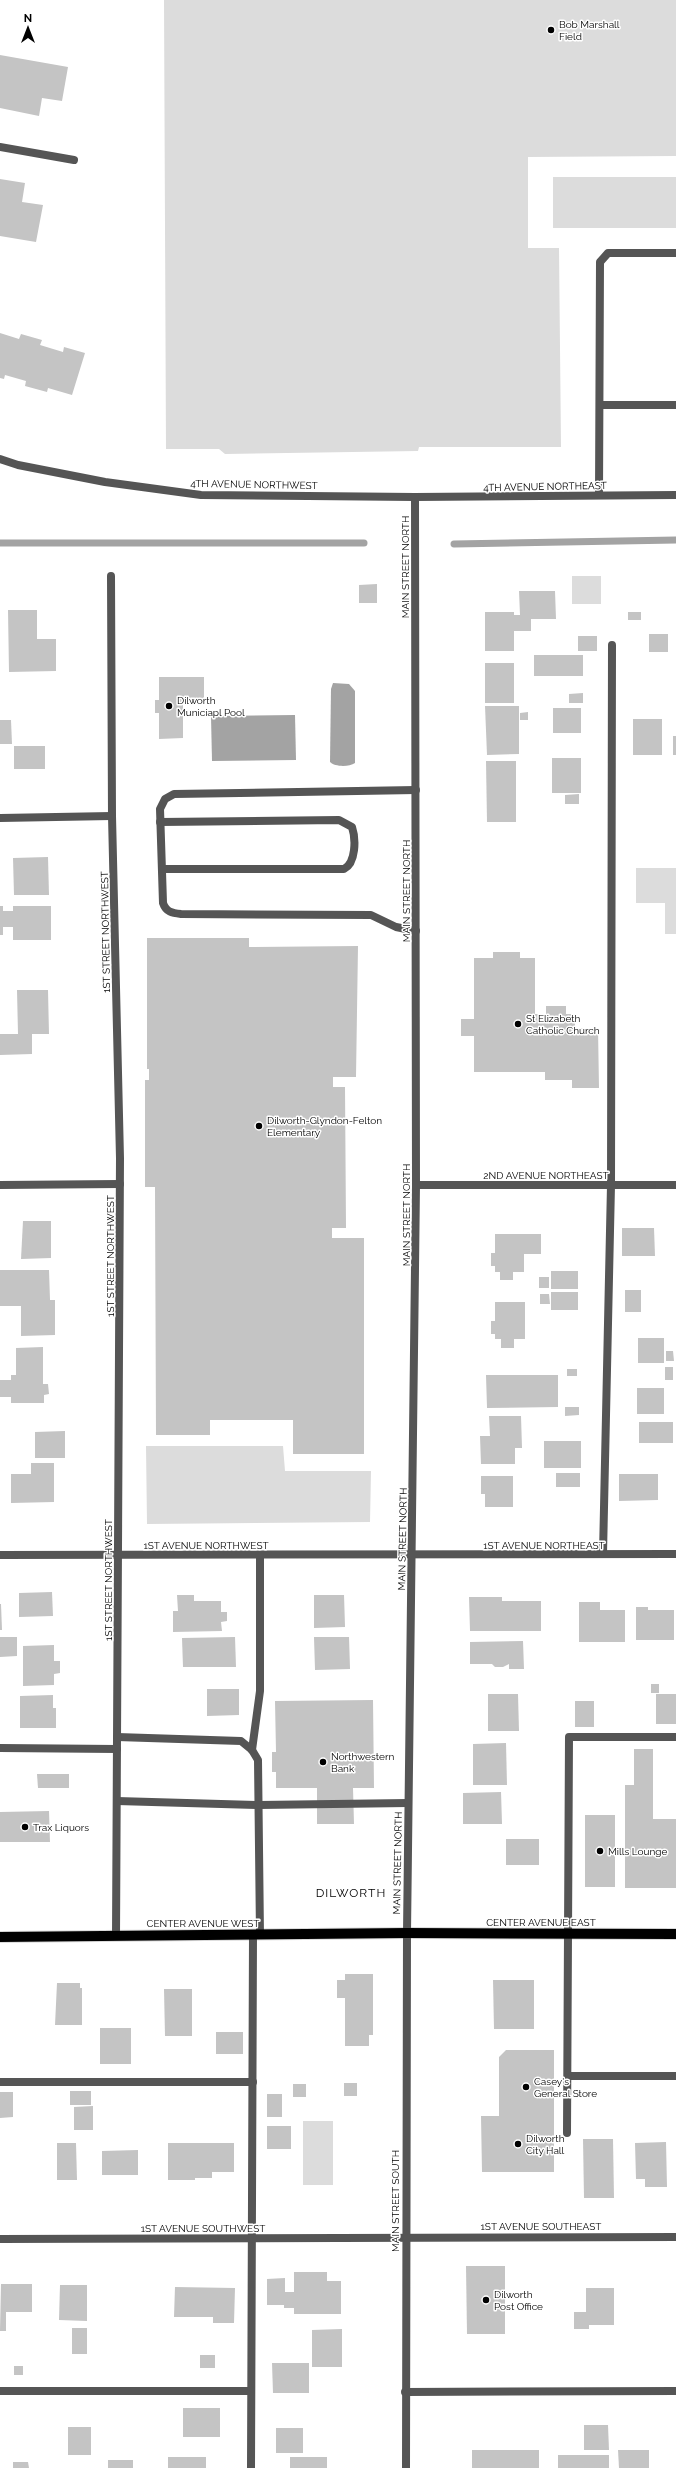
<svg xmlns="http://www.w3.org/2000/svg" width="676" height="2468" viewBox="0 0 676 2468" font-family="Raleway,sans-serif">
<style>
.green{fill:#dcdcdc}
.water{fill:#a3a3a3}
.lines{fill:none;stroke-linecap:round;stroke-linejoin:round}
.stream{stroke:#a3a3a3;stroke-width:7}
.building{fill:#c4c4c4}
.primary-casing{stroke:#dbdbdb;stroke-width:12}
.service{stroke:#555;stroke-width:8}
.minor{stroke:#555;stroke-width:8}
.tertiary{stroke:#555;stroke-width:8}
.primary{stroke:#000;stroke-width:10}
.poi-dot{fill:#000;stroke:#fff;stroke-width:1.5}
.labels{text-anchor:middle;stroke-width:3;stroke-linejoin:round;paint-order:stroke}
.poi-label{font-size:10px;fill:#000;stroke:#fff;text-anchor:start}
.street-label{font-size:10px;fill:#000;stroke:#fff}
.quarter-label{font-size:12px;letter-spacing:1px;fill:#000;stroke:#fff}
</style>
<rect width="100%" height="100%" fill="#fff"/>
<g class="green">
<polygon points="164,0 676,0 676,156 528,157 528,248 559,248 561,447 419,447 418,451 225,454 219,449 166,449"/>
<rect x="553" y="177" width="123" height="51"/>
<rect x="572" y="576" width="29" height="28"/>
<polygon points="636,868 676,868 676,934 665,934 665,903 636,903"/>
<polygon points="283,1446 285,1471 371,1471 370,1522 147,1524 146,1446"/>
<rect x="303" y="2121" width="30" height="64"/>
</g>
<g class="water">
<path d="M333,683L349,684L355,691V763C349,767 335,767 330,762L331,689Z"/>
<polygon points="295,715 296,760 212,761 211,716"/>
</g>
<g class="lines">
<g class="stream">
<polyline points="0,543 364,543"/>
<polyline points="454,544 676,540"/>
</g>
</g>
<g class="building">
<polygon points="0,55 68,67 62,101 42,98 39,116 0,108"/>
<polygon points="0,179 25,183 22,202 43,205 36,242 0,236"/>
<polygon points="0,333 19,339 21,334 42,340 40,345 63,352 64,347 85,353 72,395 48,388 47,392 25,386 26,381 5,375 4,379 0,378"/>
<polygon points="377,584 377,603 359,603 359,585"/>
<polygon points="519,591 555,591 556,619 531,619 531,631 514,631 514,651 485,651 485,612 514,612 514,615 520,615"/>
<polygon points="8,610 37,610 37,639 56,639 56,671 9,672"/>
<rect x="628" y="612" width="13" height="8"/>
<rect x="649" y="634" width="19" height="18"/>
<rect x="578" y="636" width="19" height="15"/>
<rect x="534" y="655" width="49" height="21"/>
<rect x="485" y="663" width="29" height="40"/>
<polygon points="159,677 204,677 204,700 183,700 183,738 159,739 159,713 155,713 155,700 159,700"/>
<polygon points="583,693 583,703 569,703 569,694"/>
<polygon points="485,706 519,706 519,754 487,755"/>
<rect x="553" y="708" width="28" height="25"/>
<polygon points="528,712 528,720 520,720 520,713"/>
<rect x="633" y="719" width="29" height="36"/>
<polygon points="0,720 11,720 12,744 0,744"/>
<rect x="673" y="736" width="3" height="19"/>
<rect x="14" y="746" width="31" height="23"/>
<rect x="552" y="758" width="29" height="35"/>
<polygon points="486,761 516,761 516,822 487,822"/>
<polygon points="579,794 579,804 565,804 565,795"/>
<polygon points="48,857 49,895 14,895 13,858"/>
<polygon points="0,906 3,906 3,911 13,911 13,906 51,906 51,940 13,940 13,927 3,927 3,935 0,935"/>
<polygon points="147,938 249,938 249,947 358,946 356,1077 333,1077 333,1087 345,1087 346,1228 332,1228 332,1238 364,1238 364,1454 293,1454 293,1420 210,1420 210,1435 156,1435 155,1187 145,1187 145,1080 149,1080 149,1069 147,1069"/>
<polygon points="493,952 520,952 520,958 535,958 535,1014 546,1014 546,1006 566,1006 566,1014 575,1014 575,1028 598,1028 599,1088 572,1088 572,1080 545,1080 545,1072 474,1072 474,1036 461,1036 461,1019 474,1019 474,958 493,958"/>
<polygon points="17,990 48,990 49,1034 32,1034 32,1054 0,1055 0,1034 18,1034"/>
<polygon points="23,1221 51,1221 51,1258 21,1259"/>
<polygon points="622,1228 654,1228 655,1256 622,1256"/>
<polygon points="495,1234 541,1234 541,1254 524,1254 524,1272 513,1272 513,1280 500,1280 500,1272 495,1272 495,1266 491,1266 491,1253 495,1253"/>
<polygon points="0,1270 49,1270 50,1300 55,1300 55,1335 21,1336 21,1306 0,1306"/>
<rect x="551" y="1271" width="27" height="18"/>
<rect x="539" y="1277" width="10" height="11"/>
<rect x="625" y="1290" width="16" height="22"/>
<rect x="551" y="1292" width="27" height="18"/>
<polygon points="540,1294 549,1294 550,1304 540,1304"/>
<polygon points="495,1302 525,1302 525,1339 514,1339 514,1348 501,1348 501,1339 495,1339 495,1334 491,1334 491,1321 495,1321"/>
<rect x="638" y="1338" width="26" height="25"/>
<polygon points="43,1347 43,1384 48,1384 49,1394 44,1395 44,1403 11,1403 11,1397 0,1397 0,1380 11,1380 11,1375 16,1375 16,1348"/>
<polygon points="666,1351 673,1351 674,1361 666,1361"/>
<rect x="665" y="1367" width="8" height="13"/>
<rect x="567" y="1369" width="10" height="7"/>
<polygon points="486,1375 558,1375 558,1407 487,1408"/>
<rect x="637" y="1388" width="27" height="26"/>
<polygon points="565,1407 579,1407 579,1415 565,1416"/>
<polygon points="489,1416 521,1416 522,1448 515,1448 515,1464 481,1464 480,1436 490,1436"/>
<rect x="639" y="1422" width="34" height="21"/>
<polygon points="65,1431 65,1458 35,1458 35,1432"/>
<rect x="544" y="1441" width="37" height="27"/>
<polygon points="31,1463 54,1463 54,1502 11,1503 11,1474 31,1474"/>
<rect x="556" y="1473" width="24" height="14"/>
<polygon points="619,1474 658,1474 658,1500 619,1501"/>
<polygon points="481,1476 513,1476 513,1507 485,1507 485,1494 481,1494"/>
<polygon points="52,1592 53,1616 19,1617 19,1593"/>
<polygon points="177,1595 194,1595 194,1601 221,1601 221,1612 227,1612 227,1621 221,1622 222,1631 173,1632 173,1611 178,1611"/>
<polygon points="314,1595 344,1595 345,1627 314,1628"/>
<polygon points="469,1597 502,1597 502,1601 541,1601 541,1631 470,1631"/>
<polygon points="579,1602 600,1602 600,1610 625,1610 625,1642 579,1642"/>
<polygon points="0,1604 1,1604 2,1630 0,1630"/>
<polygon points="636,1607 648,1607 648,1610 674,1610 674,1640 636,1640"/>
<polygon points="0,1637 17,1637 17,1656 0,1657"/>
<polygon points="235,1637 236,1667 183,1667 182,1638"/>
<polygon points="314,1637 349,1637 350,1669 315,1670"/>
<polygon points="523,1641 524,1669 509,1669 509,1664 503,1667 495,1667 492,1664 470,1664 470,1642"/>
<polygon points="54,1645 54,1661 60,1661 60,1673 54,1674 54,1685 23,1686 23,1646"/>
<rect x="651" y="1684" width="8" height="9"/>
<polygon points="207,1689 239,1689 239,1715 207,1716"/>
<polygon points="488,1694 518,1694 519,1731 488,1731"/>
<rect x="656" y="1694" width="20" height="30"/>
<polygon points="53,1695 53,1708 56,1708 56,1728 20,1728 20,1696"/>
<polygon points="373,1700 374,1788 353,1788 354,1824 317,1824 317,1788 276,1788 276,1772 272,1772 272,1752 276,1752 275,1701"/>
<rect x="575" y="1701" width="19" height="26"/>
<polygon points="506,1743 507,1785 473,1785 473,1744"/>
<polygon points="634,1749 653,1749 653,1819 676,1819 676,1888 625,1888 625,1785 634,1785"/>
<polygon points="37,1774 69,1774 69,1788 38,1788"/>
<polygon points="501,1792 502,1824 463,1824 463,1793"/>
<polygon points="49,1811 50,1842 0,1842 0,1812"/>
<rect x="585" y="1815" width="30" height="72"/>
<rect x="506" y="1839" width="33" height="26"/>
<polygon points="345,1974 373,1974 373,2035 369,2035 369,2046 345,2046 345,1998 337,1998 337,1980 345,1980"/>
<polygon points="493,1980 534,1980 534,2029 494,2029"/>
<polygon points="57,1983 80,1983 80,1988 82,1988 82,2025 55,2025"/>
<polygon points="164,1989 192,1989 192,2036 165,2036"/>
<rect x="100" y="2028" width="31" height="36"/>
<rect x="216" y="2032" width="27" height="22"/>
<polygon points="506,2050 554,2050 554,2172 482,2172 481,2116 499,2116 499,2057"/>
<rect x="344" y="2083" width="13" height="13"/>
<rect x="293" y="2084" width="13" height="13"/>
<rect x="70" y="2091" width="21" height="14"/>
<polygon points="0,2092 13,2092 13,2117 0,2118"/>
<rect x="267" y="2094" width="15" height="23"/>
<polygon points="93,2106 93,2130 74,2130 74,2107"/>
<rect x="267" y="2126" width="24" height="23"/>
<polygon points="583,2139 613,2139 614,2198 584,2198"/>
<polygon points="666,2142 667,2187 645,2187 645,2179 636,2179 635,2143"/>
<polygon points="57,2143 76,2143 77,2180 57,2180"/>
<polygon points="168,2143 234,2143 234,2172 212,2172 212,2178 195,2178 195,2180 168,2180"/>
<polygon points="138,2150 138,2175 102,2175 102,2151"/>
<polygon points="466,2266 505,2266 505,2334 467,2334"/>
<polygon points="294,2272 327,2272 327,2281 341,2281 341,2314 294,2314 294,2308 284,2308 284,2305 267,2305 267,2279 285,2278 285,2292 294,2292"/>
<polygon points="1,2284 32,2284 32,2312 6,2312 6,2331 0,2331"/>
<polygon points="60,2285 87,2285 87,2321 59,2320"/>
<polygon points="175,2287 235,2288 234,2323 213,2323 213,2317 174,2317"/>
<polygon points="586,2288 614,2288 614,2325 589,2325 589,2329 574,2329 574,2312 586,2312"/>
<rect x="72" y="2328" width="15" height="26"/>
<polygon points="342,2329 342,2367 312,2367 312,2330"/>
<rect x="200" y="2355" width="15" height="13"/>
<polygon points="272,2363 309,2363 309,2393 273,2393"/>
<rect x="14" y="2366" width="9" height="9"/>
<rect x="183" y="2408" width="37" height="29"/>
<polygon points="584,2425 608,2425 609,2450 584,2450"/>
<rect x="68" y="2427" width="23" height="28"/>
<rect x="276" y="2428" width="27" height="25"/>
<rect x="472" y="2450" width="67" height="18"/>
<polygon points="618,2450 649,2450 649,2468 619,2468"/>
<rect x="558" y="2455" width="51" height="13"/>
<rect x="168" y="2457" width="38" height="11"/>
<rect x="290" y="2457" width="37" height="11"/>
<rect x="108" y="2460" width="25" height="8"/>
<polygon points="13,2462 28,2462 29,2468 13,2468"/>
</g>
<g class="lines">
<defs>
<polyline id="primary" points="0,1937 407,1933 676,1934"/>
</defs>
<use href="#primary" class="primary-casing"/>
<g class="service">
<polyline points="0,147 74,160"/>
<polyline points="601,405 676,405"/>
<polyline points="599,495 600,262 608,253 676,253"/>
<path d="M416,790L174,794L165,799L160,809L163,903C166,912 172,913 181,914L371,915L396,927L416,931"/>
<path d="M160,822L339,820L352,827C356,839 356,863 344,869H162"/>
<polyline points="603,1554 611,1185 612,645"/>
<polyline points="117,1737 241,1741 252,1750 258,1760 260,1935"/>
<polyline points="0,1748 117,1749"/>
<polyline points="252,1750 260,1691 260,1555"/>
<polyline points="117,1801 259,1805 408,1803"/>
<polyline points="568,2076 676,2076"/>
<polyline points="0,2082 253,2082"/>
<polyline points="567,2133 569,1737 676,1737"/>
<polyline points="0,2391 251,2391"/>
<polyline points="405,2392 676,2391"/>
<polyline points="251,2468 253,1935"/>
</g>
<g class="minor">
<polyline points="0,459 18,465 105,482 201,495 415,497 676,495"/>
<polyline points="111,576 112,816 120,1158 116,1936"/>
<polyline points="0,818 112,816"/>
<polyline points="0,1185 120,1184"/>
<polyline points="416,1185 676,1185"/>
<polyline points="0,1555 676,1554"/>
<polyline points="407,1933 416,1185 415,497"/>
<polyline points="0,2239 676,2237"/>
</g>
<polyline class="tertiary" points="406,2468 407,1933"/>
<use href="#primary" class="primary"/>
</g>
<g class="poi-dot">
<circle cx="551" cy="30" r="4"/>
<circle cx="169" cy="706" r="4"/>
<circle cx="518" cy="1024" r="4"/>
<circle cx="259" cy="1126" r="4"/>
<circle cx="323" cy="1762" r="4"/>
<circle cx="25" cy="1827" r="4"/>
<circle cx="600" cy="1851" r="4"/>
<circle cx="526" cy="2087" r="4"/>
<circle cx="518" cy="2144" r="4"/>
<circle cx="486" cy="2300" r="4"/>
</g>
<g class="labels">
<g class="poi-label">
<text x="559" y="28">Bob Marshall<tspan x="559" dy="12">Field</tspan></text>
<text x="177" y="704">Dilworth<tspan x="177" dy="12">Municiapl Pool</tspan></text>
<text x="526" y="1022">St Elizabeth<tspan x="526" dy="12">Catholic Church</tspan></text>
<text x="267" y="1124">Dilworth-Glyndon-Felton<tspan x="267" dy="12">Elementary</tspan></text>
<text x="331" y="1760">Northwestern<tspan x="331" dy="12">Bank</tspan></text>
<text x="33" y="1831">Trax Liquors</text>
<text x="608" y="1855">Mills Lounge</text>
<text x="534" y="2085">Casey's<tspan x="534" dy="12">General Store</tspan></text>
<text x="526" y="2142">Dilworth<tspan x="526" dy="12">City Hall</tspan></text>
<text x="494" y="2298">Dilworth<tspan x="494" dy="12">Post Office</tspan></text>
</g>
<g class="street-label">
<text transform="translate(254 484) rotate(1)" y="4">4TH AVENUE NORTHWEST</text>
<text transform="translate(545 486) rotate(-1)" y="4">4TH AVENUE NORTHEAST</text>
<text transform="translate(405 567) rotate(-90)" y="4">MAIN STREET NORTH</text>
<text transform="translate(406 891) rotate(-90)" y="4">MAIN STREET NORTH</text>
<text transform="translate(105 932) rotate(-91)" y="4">1ST STREET NORTHWEST</text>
<text x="546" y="1179">2ND AVENUE NORTHEAST</text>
<text transform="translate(406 1215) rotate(-90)" y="4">MAIN STREET NORTH</text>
<text transform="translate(110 1256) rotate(-90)" y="4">1ST STREET NORTHWEST</text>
<text transform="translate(402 1539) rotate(-89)" y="4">MAIN STREET NORTH</text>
<text x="206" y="1549">1ST AVENUE NORTHWEST</text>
<text x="544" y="1549">1ST AVENUE NORTHEAST</text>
<text transform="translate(108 1580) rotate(-90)" y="4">1ST STREET NORTHWEST</text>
<text transform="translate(397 1863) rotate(-89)" y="4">MAIN STREET NORTH</text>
<text x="541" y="1926">CENTER AVENUE EAST</text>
<text x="203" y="1927">CENTER AVENUE WEST</text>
<text transform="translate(395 2201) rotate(-90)" y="4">MAIN STREET SOUTH</text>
<text x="541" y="2230">1ST AVENUE SOUTHEAST</text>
<text x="203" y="2232">1ST AVENUE SOUTHWEST</text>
</g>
<g class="quarter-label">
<text x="351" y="1897">DILWORTH</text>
</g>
</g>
<g transform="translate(28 28)" stroke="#ffffff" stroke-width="3" paint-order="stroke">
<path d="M0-3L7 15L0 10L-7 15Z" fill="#000000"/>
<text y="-6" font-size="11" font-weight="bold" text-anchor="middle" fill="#000000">N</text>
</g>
</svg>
